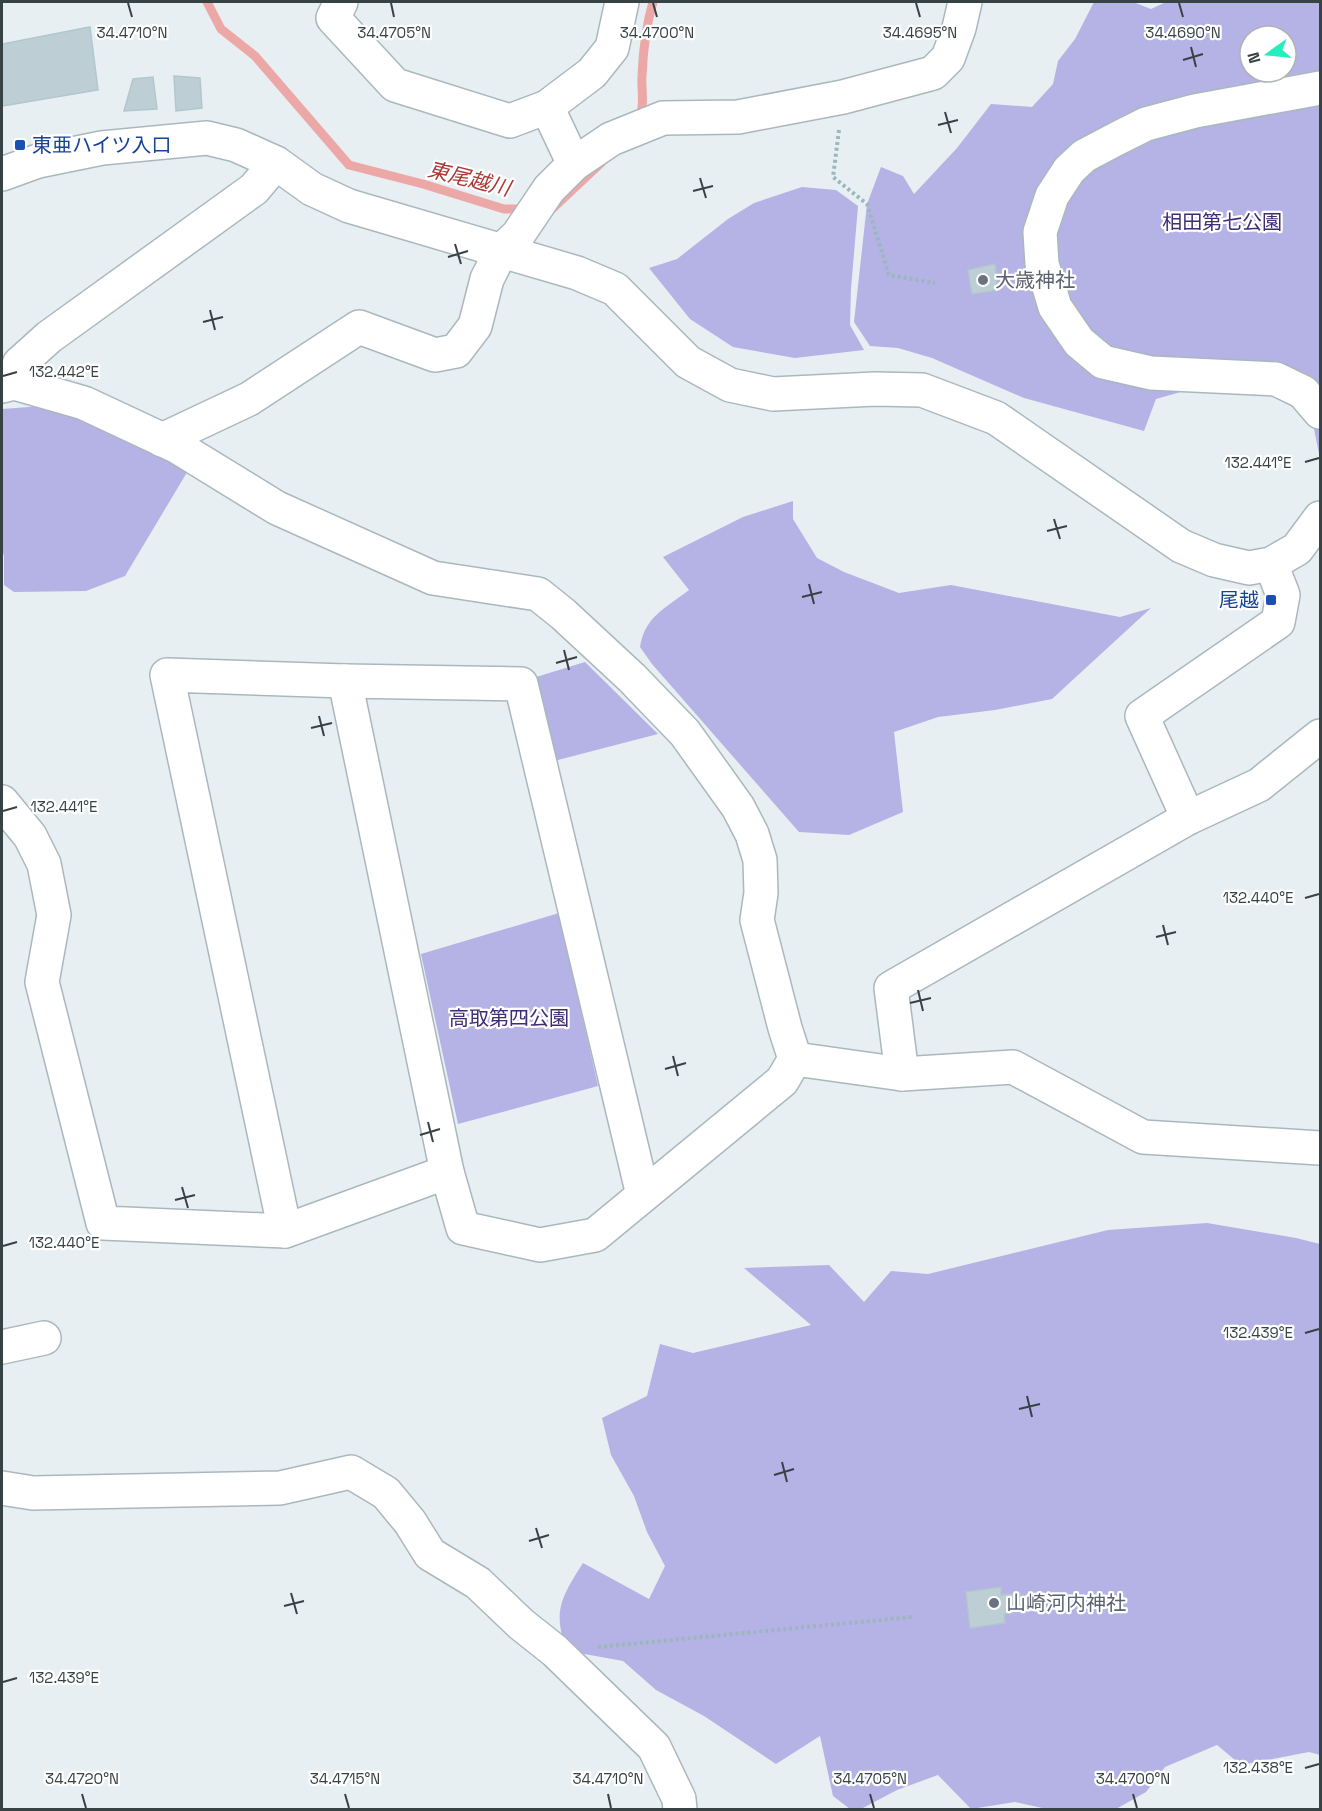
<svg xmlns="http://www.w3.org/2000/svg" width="1322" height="1811" viewBox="0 0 1322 1811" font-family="'Space Grotesk','Noto Sans JP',sans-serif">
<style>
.green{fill:#b5b2e5;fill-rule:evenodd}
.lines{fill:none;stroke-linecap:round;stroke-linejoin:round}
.stream{stroke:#eca8a7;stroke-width:9}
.building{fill:#bdcfd4;stroke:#b1c7ce;stroke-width:1.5}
.minor-casing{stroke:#aab8be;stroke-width:36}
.tertiary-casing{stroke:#aab8be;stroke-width:36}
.path{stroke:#9cb6be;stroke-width:4;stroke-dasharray:3 3;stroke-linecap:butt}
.minor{stroke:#fff;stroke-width:33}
.tertiary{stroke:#fff;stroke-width:33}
.ticks{fill:none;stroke:#374245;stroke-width:2}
.transit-dot{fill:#1a4fb4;stroke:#fff;stroke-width:2}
.worship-dot{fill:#6b7280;stroke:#fff;stroke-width:2}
.labels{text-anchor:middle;stroke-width:4.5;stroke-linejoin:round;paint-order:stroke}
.transit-label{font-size:20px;fill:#164399;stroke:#fff;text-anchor:start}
.park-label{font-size:20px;fill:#3e2d74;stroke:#fff}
.worship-label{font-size:20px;fill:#5b616d;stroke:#fff;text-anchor:start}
.water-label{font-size:21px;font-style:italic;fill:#ab3a36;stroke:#fff}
.ticks-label{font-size:15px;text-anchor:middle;fill:#374245;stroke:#fff;stroke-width:4.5;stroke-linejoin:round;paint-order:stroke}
</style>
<rect width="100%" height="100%" fill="#e7eff3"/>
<g class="green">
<path d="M1094,2H1133L1151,9L1166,2H1320V458L1310,410L1284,390L1191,389L1156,399L1144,431L1024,398L932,358L898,348L870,346L854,322L867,204L881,167L903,176L914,194L957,148L991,104L1032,107L1053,84L1058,61L1075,39ZM1250,36H1286V72H1250Z"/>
<polygon points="802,187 836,190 858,206 851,289 850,325 864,350 795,358 733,347 690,319 649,268 677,259 728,219 754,203"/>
<polygon points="42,406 74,412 189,469 125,576 86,591 14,592 4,585 4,556 2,549 2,409"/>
<path d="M793,501V519L817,558L844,572L899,593L951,585L1120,617L1151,608L1052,699L995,710L938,717L894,732L903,812L849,835L799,832L652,664L640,647C645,616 666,608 689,590L663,557L743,517Z"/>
<polygon points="585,662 658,734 554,761 533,678"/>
<polygon points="559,913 598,1086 458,1124 421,954"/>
<path d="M1207,1223L1296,1238L1320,1244V1755L1309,1752L1241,1765L1217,1745L1165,1767L1146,1792L1116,1809H1047L1015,1802L971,1809L938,1775L897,1790L861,1809H850L833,1796L820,1736L776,1764L704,1716L656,1690L623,1661L568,1651C551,1613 562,1596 583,1563L649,1599L665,1566L647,1532L634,1496L611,1455L602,1418L647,1396L660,1344L693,1353L811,1325L744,1268L829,1265L864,1302L891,1271L928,1274L1108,1230Z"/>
</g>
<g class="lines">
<g class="stream">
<polyline points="207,2 221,29 255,56 349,165 423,184 504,209 527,209"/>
<path d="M640,117C645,103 641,90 642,76C643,50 646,26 653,2"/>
<polyline points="552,209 601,163"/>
</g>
</g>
<g class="building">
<polygon points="90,27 98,90 2,106 2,44"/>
<polygon points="174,76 200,78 202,108 176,111"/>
<polygon points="153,77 157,109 124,111 133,79"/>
<polygon points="995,264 998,290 972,294 968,270"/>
<polygon points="1001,1587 1001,1595 1020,1593 1022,1611 1004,1614 1005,1623 970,1628 966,1592"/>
</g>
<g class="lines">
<defs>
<g id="minor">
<polyline points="341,2 333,18 395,85 510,121 547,107 592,73 612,48 622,2"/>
<polyline points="547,107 574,164"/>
<polyline points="14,383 19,364 49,337 254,189 276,163"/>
<polyline points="2,386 14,383 84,403 176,446 277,508 433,578 538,594 563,614 632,678 685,733 738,807 752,834 760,860 761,893 757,920 785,1028 795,1059 782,1081 595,1235 540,1245 463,1228 447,1172 345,681"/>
<polyline points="162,440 249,399 359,327 435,355 456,351 475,326 487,279 501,251 518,235 549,189 574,164 611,139 663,118 738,117 843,97 933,73 948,58 959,28 965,2"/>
<polyline points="2,802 30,836 44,864 54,915 42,982 103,1223 285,1231 447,1172"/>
<polyline points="1188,818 1142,716 1278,622 1283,595 1271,564"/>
<polyline points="795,1059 902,1074 1013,1067 1143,1137 1320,1148"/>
<polyline points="902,1074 891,988 1188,818 1259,785 1320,736"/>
<polyline points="285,1231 167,675 345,681 521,684 643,1195"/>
<polyline points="2,1347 44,1338"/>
<polyline points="2,1488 33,1493 280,1488 351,1472 386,1493 410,1522 430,1554 478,1583 521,1624 555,1651 654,1747 679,1799 680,1810"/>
</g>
<g id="tertiary">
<polyline points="1320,88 1195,111 1146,124 1118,138 1084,156 1069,170 1052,196 1040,232 1042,264 1055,307 1079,342 1103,362 1151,373 1276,379 1303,392 1320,412"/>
<polyline points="2,174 38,161 102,148 207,138 236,145 276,163 312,189 349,206 577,273 615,289 688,362 730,385 773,394 875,389 922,390 996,418 1181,546 1214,560 1249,568 1271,564 1297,549 1320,518"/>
</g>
</defs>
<use href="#minor" class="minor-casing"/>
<use href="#tertiary" class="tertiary-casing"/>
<g class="path">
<polyline points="839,130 833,177 867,204 889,275 935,283"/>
<polyline points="598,1647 912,1617"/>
</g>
<use href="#minor" class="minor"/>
<use href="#tertiary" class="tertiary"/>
</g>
<path class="ticks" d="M128,3L132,17M391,3L394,17M653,3L657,17M916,3L920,17M1179,3L1183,17M1191,47L1196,67M1183,60L1203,54M945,112L951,133M938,125L958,120M700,178L706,198M693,191L713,186M455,244L461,264M448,257L468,251M210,310L215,330M203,322L223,317M3,376L17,372M1305,462L1319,458M1054,519L1060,539M1047,531L1067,526M809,584L814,604M802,597L822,592M564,650L569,670M556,663L577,657M319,716L324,736M311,728L332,723M3,811L17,807M1305,898L1319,894M1163,925L1168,945M1156,937L1176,932M918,990L923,1011M910,1003L931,998M673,1056L678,1076M665,1069L686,1063M428,1122L433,1142M420,1135L440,1129M182,1187L188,1208M175,1200L195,1195M3,1246L17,1242M1305,1333L1319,1329M1027,1396L1032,1417M1019,1409L1040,1404M782,1462L787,1482M774,1475L794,1469M536,1528L542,1548M529,1541L549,1535M291,1593L297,1614M284,1606L304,1601M3,1682L17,1678M1305,1768L1319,1764M82,1794L86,1808M345,1794L349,1808M608,1794L611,1808M870,1794L874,1808M1133,1794L1137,1808"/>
<g class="transit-dot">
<rect x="14" y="139" width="12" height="12" rx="3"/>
<rect x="1265" y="594" width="12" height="12" rx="3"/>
</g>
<g class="worship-dot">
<circle cx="983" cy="280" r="6"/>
<circle cx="994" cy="1603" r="6"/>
</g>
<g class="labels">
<g class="transit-label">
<text x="32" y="152">東亜ハイツ入口</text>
<text x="1259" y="607" text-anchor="end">尾越</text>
</g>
<g class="park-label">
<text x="1222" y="229">相田第七公園</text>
<text x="509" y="1025">高取第四公園</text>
</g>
<g class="worship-label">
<text x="995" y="287">大歳神社</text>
<text x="1006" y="1610">山崎河内神社</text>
</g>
<g class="water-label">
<text transform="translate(469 179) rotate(14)" y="7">東尾越川</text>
</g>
</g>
<g class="ticks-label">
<text x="132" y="38">34.4710°N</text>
<text x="394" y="38">34.4705°N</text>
<text x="920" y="38">34.4695°N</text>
<text x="657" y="38">34.4700°N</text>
<text x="1183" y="38">34.4690°N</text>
<text x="64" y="377">132.442°E</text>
<text x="1258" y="468">132.441°E</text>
<text x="64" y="812">132.441°E</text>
<text x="1258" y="903">132.440°E</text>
<text x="64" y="1248">132.440°E</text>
<text x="1258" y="1338">132.439°E</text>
<text x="64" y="1683">132.439°E</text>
<text x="1258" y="1773">132.438°E</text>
<text x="82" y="1784">34.4720°N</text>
<text x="345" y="1784">34.4715°N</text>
<text x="608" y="1784">34.4710°N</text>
<text x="870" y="1784">34.4705°N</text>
<text x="1133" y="1784">34.4700°N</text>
</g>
<rect width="1322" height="1811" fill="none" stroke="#374245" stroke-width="6"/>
<g transform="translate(1268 54) rotate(255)"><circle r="28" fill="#ffffff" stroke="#afb3b5" stroke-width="1.5"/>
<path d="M0-4.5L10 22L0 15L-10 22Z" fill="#23eebe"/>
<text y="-9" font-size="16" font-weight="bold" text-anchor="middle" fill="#374245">N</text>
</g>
</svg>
